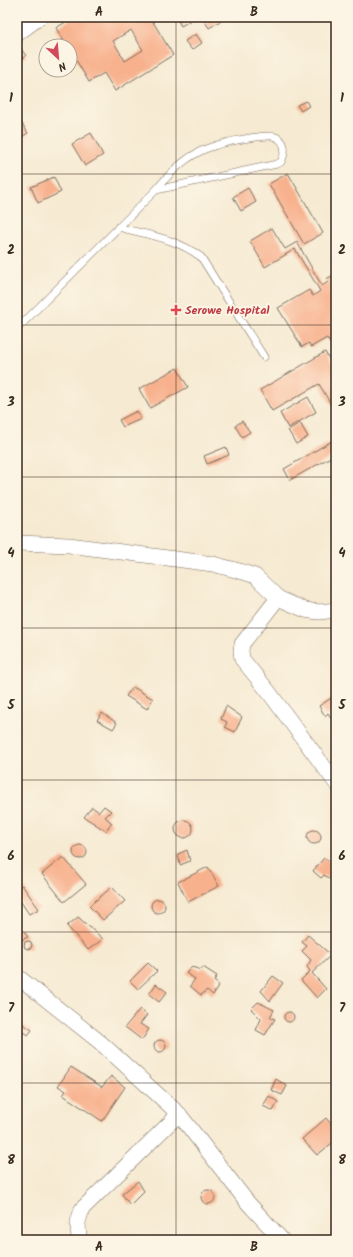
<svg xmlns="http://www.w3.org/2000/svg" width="353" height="1257" viewBox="0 0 353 1257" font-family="Kalam,sans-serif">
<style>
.building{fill:#f8b18d;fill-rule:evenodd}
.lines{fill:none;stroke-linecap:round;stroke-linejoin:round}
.service-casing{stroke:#7c6d5d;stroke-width:8}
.minor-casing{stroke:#7c6d5d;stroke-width:16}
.service{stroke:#fff;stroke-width:7}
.minor{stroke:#fff;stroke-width:15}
.grid{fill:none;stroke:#3b2a1e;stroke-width:1;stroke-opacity:0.55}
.health-dot{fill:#e0444e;stroke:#fcf5e5;stroke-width:1.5}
.labels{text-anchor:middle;stroke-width:4;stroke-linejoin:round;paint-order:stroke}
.health-label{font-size:12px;font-weight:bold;fill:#be3a42;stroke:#fcf5e5;text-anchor:start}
.neatline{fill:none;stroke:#3b2a1e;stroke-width:1.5}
.grid-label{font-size:13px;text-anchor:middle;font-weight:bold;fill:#3b2a1e}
</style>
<rect width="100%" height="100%" fill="#fcf5e5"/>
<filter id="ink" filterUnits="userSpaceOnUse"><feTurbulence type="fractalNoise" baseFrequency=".025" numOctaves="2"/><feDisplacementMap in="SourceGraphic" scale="8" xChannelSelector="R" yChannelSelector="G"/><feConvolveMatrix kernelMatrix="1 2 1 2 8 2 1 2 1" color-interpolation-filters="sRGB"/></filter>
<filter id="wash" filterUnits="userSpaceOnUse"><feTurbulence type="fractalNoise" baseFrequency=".012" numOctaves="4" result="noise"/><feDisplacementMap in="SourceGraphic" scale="16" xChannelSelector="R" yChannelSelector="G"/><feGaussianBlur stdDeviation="0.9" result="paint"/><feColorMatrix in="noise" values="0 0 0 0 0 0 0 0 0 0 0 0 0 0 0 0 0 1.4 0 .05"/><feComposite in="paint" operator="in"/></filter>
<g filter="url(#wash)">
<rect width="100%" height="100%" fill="#f6ead2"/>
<g id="blocks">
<g class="building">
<path d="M74,17H150L173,55L115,91L104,73L89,82L70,50V46H67L56,28ZM131,30L143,50L125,61L113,41Z"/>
<polygon points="176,17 189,17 191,20 181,26"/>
<polygon points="202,17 227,17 209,28"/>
<polygon points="196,34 202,43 192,50 185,41"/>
<polygon points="18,44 26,56 17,62 17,45"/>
<polygon points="306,101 309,106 301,111 297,105"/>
<polygon points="17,116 28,133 17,140"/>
<polygon points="91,133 103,155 85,166 72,144"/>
<polygon points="288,173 323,233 304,244 269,184"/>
<polygon points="54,177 61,192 38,203 31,187"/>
<polygon points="248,188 256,202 241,211 233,197"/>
<polygon points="272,228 285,249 297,242 322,286 328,282 326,279 336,274 336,353 327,338 311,347 309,343 302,347 278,308 309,290 313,296 320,291 295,249 265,267 250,241"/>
<polygon points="325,352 335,369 336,368 336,404 332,406 319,384 272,411 260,390"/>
<polygon points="177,368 188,387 150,408 139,389"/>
<polygon points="308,397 316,412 288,428 280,413"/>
<polygon points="137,411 141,419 123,427 119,420"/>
<polygon points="242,421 250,432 242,437 235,426"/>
<polygon points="300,423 308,437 296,444 288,430"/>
<polygon points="332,441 336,448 336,454 290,480 284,469"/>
<polygon points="226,447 229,455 207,464 204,456"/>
<polygon points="133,687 153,699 147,709 126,696"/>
<polygon points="336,695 336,726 328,713 325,716 319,706"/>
<polygon points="226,706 242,717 235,732 225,727 227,722 221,719"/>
<polygon points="102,713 117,723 113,729 97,720"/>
<polygon points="104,806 111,811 105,817 112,823 106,831 84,817 92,807 99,812"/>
<circle cx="184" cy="829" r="9"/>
<circle cx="314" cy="837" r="7"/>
<circle cx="80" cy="852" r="7"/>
<polygon points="187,850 190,861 180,865 178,854"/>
<polygon points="63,857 86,884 64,902 42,874"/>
<polygon points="324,858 332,862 330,866 336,871 336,883 324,875 321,878 313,871"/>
<polygon points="208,867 219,886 188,902 178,882"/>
<polygon points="22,885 39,909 29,914 17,896 17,888"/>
<polygon points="112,887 125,901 103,920 89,906"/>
<circle cx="158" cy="906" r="7"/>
<polygon points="78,917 103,939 88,950 67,926"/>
<polygon points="22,929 28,937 19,941 17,939 17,931"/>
<polygon points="308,935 331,955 312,973 326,989 317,998 301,980 310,971 307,967 311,960 302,951 307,946 302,942"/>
<circle cx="28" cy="945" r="4"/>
<polygon points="148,963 157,971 138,989 130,981"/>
<polygon points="192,967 201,970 203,967 217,976 214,981 219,985 213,995 207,990 201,995 190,986 195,979 186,973"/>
<polygon points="273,976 283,983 270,1001 261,991"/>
<polygon points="156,984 167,992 159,1002 149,994"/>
<polygon points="258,1002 274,1010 270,1017 275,1019 265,1035 256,1030 261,1019 251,1009"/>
<polygon points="140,1009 147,1015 140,1024 149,1029 142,1040 125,1027"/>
<circle cx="289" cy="1017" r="5"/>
<polygon points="23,1024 32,1030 28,1035 19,1030"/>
<circle cx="160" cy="1046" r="6"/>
<polygon points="71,1067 102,1087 111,1076 125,1087 102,1121 63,1095 66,1091 58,1086"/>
<polygon points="276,1079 287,1086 282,1095 271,1090"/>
<polygon points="269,1096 278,1102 273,1111 263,1106"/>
<polygon points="326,1118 336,1130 336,1140 317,1155 302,1139"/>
<polygon points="138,1181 144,1191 130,1205 122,1194"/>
<circle cx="208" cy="1197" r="7"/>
</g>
</g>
</g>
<g filter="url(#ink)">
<use href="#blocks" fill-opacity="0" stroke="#7c6d5d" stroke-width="1"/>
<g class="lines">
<defs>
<g id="service">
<path d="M118,227C147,235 176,238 201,257L264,357"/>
<path d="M17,329L156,190C168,175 180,162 197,153C202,150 208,148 214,146C224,142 262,135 272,136C287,139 286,152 281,162L277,164L156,190"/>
</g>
<g id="minor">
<polyline points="17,34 40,17"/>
<polyline points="17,543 69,545 213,564 243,572 255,576 278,598 305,610 319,612 336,610"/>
<polyline points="278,598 242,644 241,651 242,659 268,691 336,783"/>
<polyline points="17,976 101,1043 179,1114 248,1203 282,1240"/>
<polyline points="79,1240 78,1222 82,1209 179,1114"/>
</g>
</defs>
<use href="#service" class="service-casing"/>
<use href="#minor" class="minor-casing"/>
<use href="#service" class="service"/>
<use href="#minor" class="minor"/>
</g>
</g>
<path class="grid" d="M176,17V1240M17,174H336M17,325H336M17,477H336M17,628H336M17,780H336M17,932H336M17,1083H336"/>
<path class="health-dot" d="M174 304h4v4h4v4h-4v4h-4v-4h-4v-4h4z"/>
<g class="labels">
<g class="health-label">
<text x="185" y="314">Serowe Hospital</text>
</g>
</g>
<rect width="353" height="1257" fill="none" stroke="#fcf5e5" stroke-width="44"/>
<g transform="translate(58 58) rotate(154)"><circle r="19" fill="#fcf5e5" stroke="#afa495"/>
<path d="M0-3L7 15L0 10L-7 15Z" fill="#d1495b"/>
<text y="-6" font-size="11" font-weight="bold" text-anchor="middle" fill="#3b2a1e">N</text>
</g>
<rect x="22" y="22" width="309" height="1213" class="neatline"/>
<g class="grid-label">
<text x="99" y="16">A</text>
<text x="254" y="16">B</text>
<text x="11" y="102">1</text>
<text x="342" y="102">1</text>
<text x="11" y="254">2</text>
<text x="342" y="254">2</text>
<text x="11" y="406">3</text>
<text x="342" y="406">3</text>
<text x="11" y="557">4</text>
<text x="342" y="557">4</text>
<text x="11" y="709">5</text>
<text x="342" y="709">5</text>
<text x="11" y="860">6</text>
<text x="342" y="860">6</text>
<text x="11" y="1012">7</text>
<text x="342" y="1012">7</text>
<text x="11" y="1164">8</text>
<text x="342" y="1164">8</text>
<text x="99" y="1251">A</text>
<text x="254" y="1251">B</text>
</g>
</svg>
